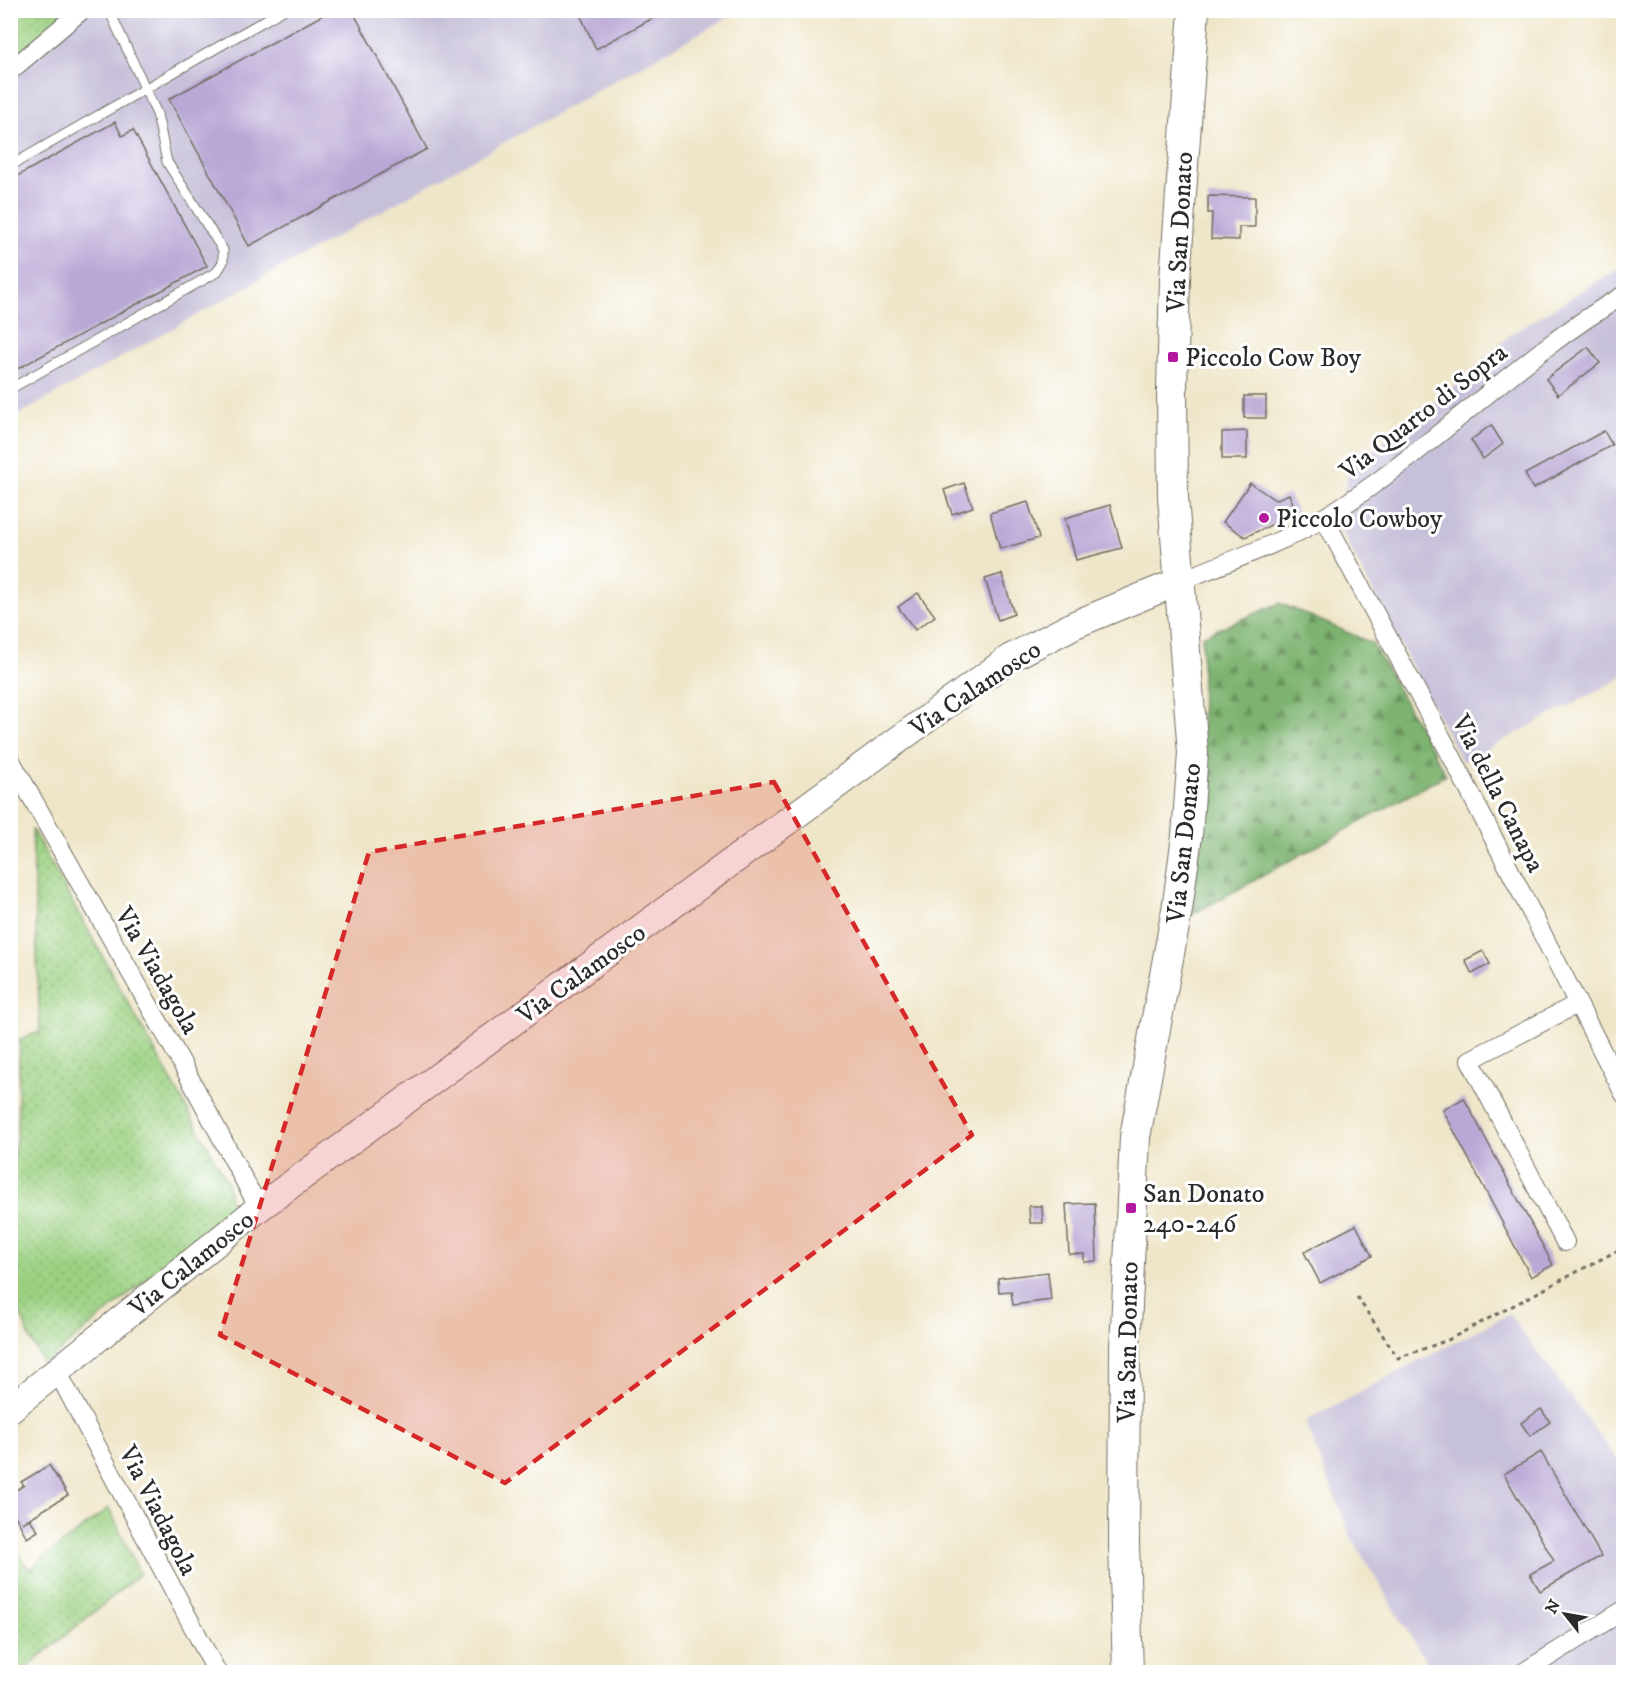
<svg xmlns="http://www.w3.org/2000/svg" width="1634" height="1683" viewBox="0 0 1634 1683" font-family="'IM FELL DW Pica',serif">
<style>
.industrial{fill:#c7c0d9}
.grass{fill:url(#grass-dots);stroke:#647e56;stroke-width:1.5}
.forest{fill:url(#forest-firs);stroke:#546f4e;stroke-width:1.5}
.building{fill:#b9a7d5}
.lines{fill:none;stroke-linecap:round;stroke-linejoin:round}
.lane-casing{stroke:#706c62;stroke-width:11}
.street-casing{stroke:#706c62;stroke-width:20}
.secondary-casing{stroke:#706c62;stroke-width:29}
.primary-casing{stroke:#706c62;stroke-width:32}
.path{stroke:#706c62;stroke-width:3;stroke-dasharray:4.5 4.5;stroke-linecap:butt}
.lane{stroke:#fff;stroke-width:9}
.street{stroke:#fff;stroke-width:18}
.secondary{stroke:#fff;stroke-width:27}
.primary{stroke:#fff;stroke-width:30}
.marked{fill:#d62828;fill-opacity:0.2;stroke:#d62828;stroke-width:4.5;stroke-dasharray:12 8;stroke-linejoin:round}
.poi-dot{fill:#b5179e;stroke:#fff;stroke-width:2}
.labels{text-anchor:middle;stroke-width:6;stroke-linejoin:round;paint-order:stroke}
.street-label{font-size:26px;fill:#2b2b2b;stroke:#fff}
.poi-label{font-size:26px;fill:#2b2b2b;stroke:#fff;text-anchor:start}
</style>
<defs>
<pattern id="grass-dots" width="8" height="8" patternUnits="userSpaceOnUse" patternTransform="scale(1.5)"><rect width="8" height="8" fill="#9cd182"/><path d="M2 2h.1M6 6h.1" fill="none" stroke="#7faa6b" stroke-width="1.8" stroke-linecap="round"/></pattern>
<pattern id="forest-firs" width="22" height="20" patternUnits="userSpaceOnUse" patternTransform="scale(1.5)"><rect width="22" height="20" fill="#7db370"/><path d="M5 1l3.5 6h-7zM16 11l3.5 6h-7z" fill="#67925c"/></pattern>
</defs>
<rect width="100%" height="100%" fill="#fff"/>
<filter id="ink" filterUnits="userSpaceOnUse"><feTurbulence type="fractalNoise" baseFrequency=".0167" numOctaves="2"/><feDisplacementMap in="SourceGraphic" scale="12" xChannelSelector="R" yChannelSelector="G"/><feConvolveMatrix kernelMatrix="1 2 1 2 8 2 1 2 1" color-interpolation-filters="sRGB"/></filter>
<filter id="wash" filterUnits="userSpaceOnUse"><feTurbulence type="fractalNoise" baseFrequency=".008" numOctaves="4" result="noise"/><feDisplacementMap in="SourceGraphic" scale="24" xChannelSelector="R" yChannelSelector="G"/><feGaussianBlur stdDeviation="1.35" result="paint"/><feColorMatrix in="noise" values="0 0 0 0 0 0 0 0 0 0 0 0 0 0 0 0 0 1.4 0 .05"/><feComposite in="paint" operator="in"/></filter>
<g filter="url(#wash)">
<rect width="100%" height="100%" fill="#efe6c9"/>
<g class="industrial">
<polygon points="64,11 739,11 11,419 11,76 72,24"/>
<polygon points="1623,266 1623,677 1462,762 1337,523 1350,468 1462,381 1511,334"/>
<polygon points="1509,1314 1623,1467 1623,1672 1432,1672 1350,1535 1305,1421"/>
</g>
<g class="grass">
<polygon points="11,11 64,11 73,24 11,76"/>
<polygon points="32,829 228,1183 231,1210 44,1364 31,1341 11,1290 10,1179 17,1134 20,1039 40,1032"/>
<polygon points="109,1508 140,1574 21,1672 11,1672 11,1543 29,1569"/>
</g>
<polygon class="forest" points="1280,603 1372,643 1446,775 1186,918 1201,791 1202,636"/>
<g id="blocks">
<g class="building">
<polygon points="332,10 352,10 427,149 249,246 169,99"/>
<polygon points="578,10 668,10 596,49"/>
<polygon points="115,122 122,136 133,130 207,266 10,373 10,180"/>
<polygon points="1208,196 1255,197 1255,227 1239,227 1239,240 1211,239 1212,213 1208,213"/>
<polygon points="1588,347 1600,363 1558,395 1546,379"/>
<rect x="1244" y="396" width="22" height="22"/>
<polygon points="1491,425 1503,444 1483,459 1471,440"/>
<polygon points="1247,431 1247,459 1222,459 1222,432"/>
<polygon points="1604,431 1612,445 1533,489 1525,474"/>
<polygon points="964,483 973,507 952,514 944,490"/>
<polygon points="1250,483 1275,500 1289,494 1297,513 1245,537 1223,522"/>
<polygon points="1028,502 1039,538 1000,549 990,513"/>
<polygon points="1110,505 1122,548 1076,560 1065,518"/>
<polygon points="1002,574 1014,614 998,620 985,579"/>
<polygon points="918,593 935,616 915,630 898,607"/>
<polygon points="1483,951 1490,964 1472,974 1465,960"/>
<polygon points="1464,1098 1553,1265 1531,1277 1443,1110"/>
<polygon points="1095,1203 1097,1261 1084,1262 1084,1254 1069,1254 1066,1204"/>
<polygon points="1029,1206 1042,1206 1043,1223 1030,1223"/>
<polygon points="1356,1225 1372,1256 1320,1283 1304,1252"/>
<polygon points="1048,1272 1051,1300 1013,1305 1011,1291 999,1292 998,1278"/>
<polygon points="1541,1409 1550,1422 1530,1436 1521,1423"/>
<polygon points="1541,1452 1601,1556 1540,1591 1530,1574 1554,1561 1504,1474"/>
<polygon points="49,1465 68,1495 22,1523 30,1519 38,1531 27,1538 10,1506 10,1494 24,1485 21,1482"/>
</g>
</g>
</g>
<g filter="url(#ink)">
<use href="#blocks" fill-opacity="0" stroke="#706c62" stroke-width="1.5"/>
<g class="lines">
<defs>
<g id="lane">
<polyline points="10,166 283,10"/>
<polyline points="10,389 217,272 223,262 223,250 167,162 157,114 109,10"/>
</g>
<g id="street">
<polyline points="10,71 82,10"/>
<polyline points="1324,518 1452,757 1624,1094"/>
<path d="M1180,581C1225,563 1285,542 1325,517C1431,452 1516,358 1624,295"/>
<polyline points="10,759 180,1060 259,1208"/>
<polyline points="1565,1242 1470,1060 1577,1004"/>
<polyline points="57,1371 217,1672"/>
<polyline points="1524,1672 1624,1610"/>
</g>
<polyline id="secondary" points="10,1409 259,1208 1010,658 1076,624 1180,581"/>
<polyline id="primary" points="1128,1672 1124,1544 1125,1348 1135,1137 1177,910 1187,836 1193,753 1173,497 1172,388 1175,279 1194,10"/>
</defs>
<use href="#lane" class="lane-casing"/>
<use href="#street" class="street-casing"/>
<use href="#secondary" class="secondary-casing"/>
<use href="#primary" class="primary-casing"/>
<polyline class="path" points="1357,1297 1398,1358 1448,1340 1624,1247"/>
<use href="#lane" class="lane"/>
<use href="#street" class="street"/>
<use href="#secondary" class="secondary"/>
<use href="#primary" class="primary"/>
</g>
</g>
<path class="marked" d="M774,782L972,1135L505,1483L220,1335L369,852Z"/>
<g class="poi-dot">
<rect x="1167" y="351" width="12" height="12" rx="3"/>
<circle cx="1264" cy="518" r="6"/>
<rect x="1125" y="1202" width="12" height="12" rx="3"/>
</g>
<g class="labels">
<g class="street-label">
<text transform="translate(1179 232) rotate(-87)" y="9">Via San Donato</text>
<text transform="translate(1423 411) rotate(-38)" y="9">Via Quarto di Sopra</text>
<text transform="translate(975 688) rotate(-34)" y="9">Via Calamosco</text>
<text transform="translate(1499 793) rotate(63)" y="9">Via della Canapa</text>
<text transform="translate(1183 843) rotate(-84)" y="9">Via San Donato</text>
<text transform="translate(158 970) rotate(60)" y="9">Via Viadagola</text>
<text transform="translate(581 973) rotate(-36)" y="9">Via Calamosco</text>
<text transform="translate(191 1263) rotate(-39)" y="9">Via Calamosco</text>
<text transform="translate(1127 1342) rotate(-89)" y="9">Via San Donato</text>
<text transform="translate(159 1510) rotate(63)" y="9">Via Viadagola</text>
</g>
<g class="poi-label">
<text x="1185" y="366">Piccolo Cow Boy</text>
<text x="1276" y="527">Piccolo Cowboy</text>
<text x="1143" y="1202">San Donato<tspan x="1143" dy="30">240-246</tspan></text>
</g>
</g>
<rect width="1634" height="1683" fill="none" stroke="#fff" stroke-width="36"/>
<g transform="translate(1565 1614) rotate(301)" stroke="#ffffff" stroke-width="4.5" paint-order="stroke">
<path d="M0-4.5L10 22L0 15L-10 22Z" fill="#2b2b2b"/>
<text y="-9" font-size="16" font-weight="bold" text-anchor="middle" fill="#2b2b2b">N</text>
</g>
</svg>
